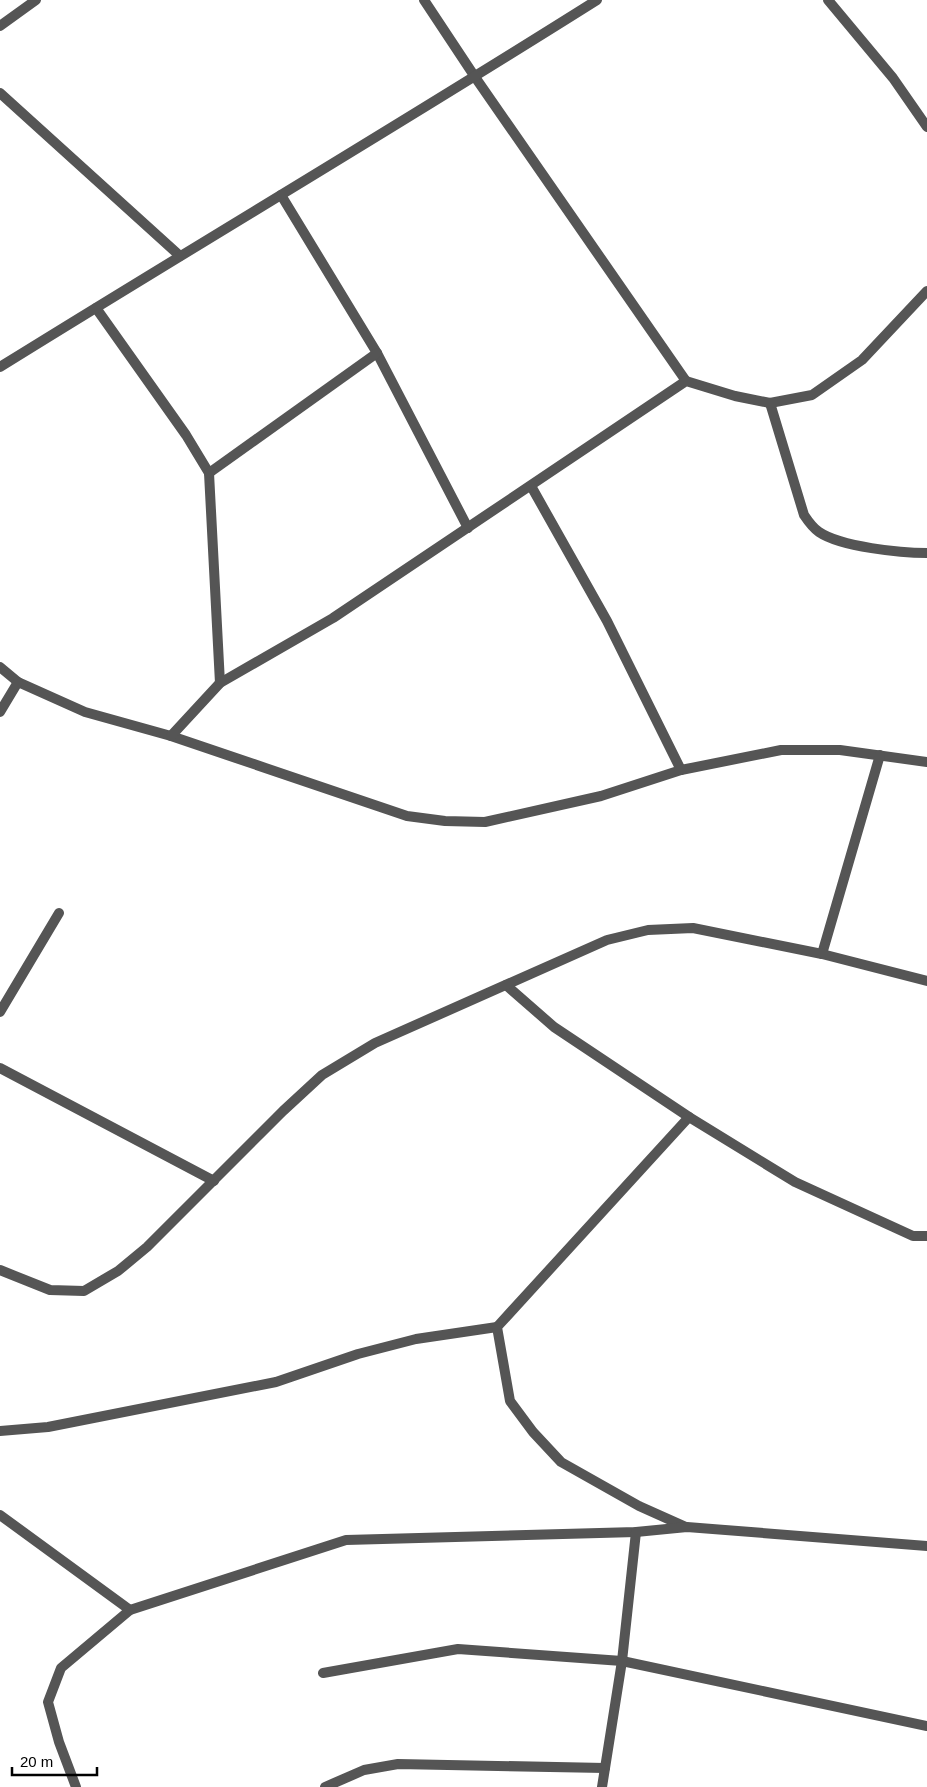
<svg xmlns="http://www.w3.org/2000/svg" width="927" height="1787" viewBox="0 0 927 1787" font-family="Helvetica,sans-serif">
<style>
.lines{fill:none;stroke-linecap:round;stroke-linejoin:round}
.street{stroke:#555;stroke-width:10}
</style>
<rect width="100%" height="100%" fill="#fff"/>
<g class="lines">
<g class="street">
<polyline points="424,0 475,77 686,381"/>
<polyline points="828,0 893,78 927,127"/>
<polyline points="0,26 36,0"/>
<polyline points="0,93 180,256"/>
<polyline points="281,195 377,353 468,528"/>
<polyline points="96,308 186,435 209,473 220,683"/>
<path d="M0,367C198,244 399,125 597,0"/>
<path d="M770,403L804,515C808,521 813,528 819,532C841,547 901,553 927,553"/>
<polyline points="209,473 377,353"/>
<polyline points="531,486 607,621 681,770"/>
<polyline points="0,667 18,682 85,712 171,736 407,816 445,821 485,822 601,796 681,770 781,750 840,750 927,762"/>
<polyline points="0,712 18,682"/>
<polyline points="171,736 220,683 333,618 686,381 735,396 770,403 812,395 862,360 927,291"/>
<polyline points="822,954 880,755"/>
<polyline points="506,985 554,1027 689,1117 795,1182 913,1236 927,1236"/>
<polyline points="0,1012 59,913"/>
<polyline points="0,1068 214,1181"/>
<polyline points="0,1270 50,1290 84,1291 118,1271 147,1247 283,1111 322,1075 375,1043 607,940 648,930 693,928 822,954 927,981"/>
<polyline points="0,1431 48,1427 276,1382 358,1354 416,1339 497,1327"/>
<polyline points="0,1515 130,1610"/>
<polyline points="686,1527 639,1506 561,1462 533,1432 510,1401 497,1327 689,1117"/>
<polyline points="323,1673 458,1649 622,1661 927,1726"/>
<polyline points="76,1787 59,1742 48,1702 61,1668 130,1610 346,1540 636,1532 687,1527 927,1546"/>
<polyline points="325,1787 364,1770 398,1764 605,1768"/>
<polyline points="602,1787 622,1661 636,1532"/>
</g>
</g>
<path d="M12 1767v8h85v-8" fill="none" stroke="#000000" stroke-width="2.5"/>
<text x="20" y="1767" font-size="15" fill="#000000" stroke="#ffffff" stroke-width="4" paint-order="stroke">20 m</text>
</svg>
